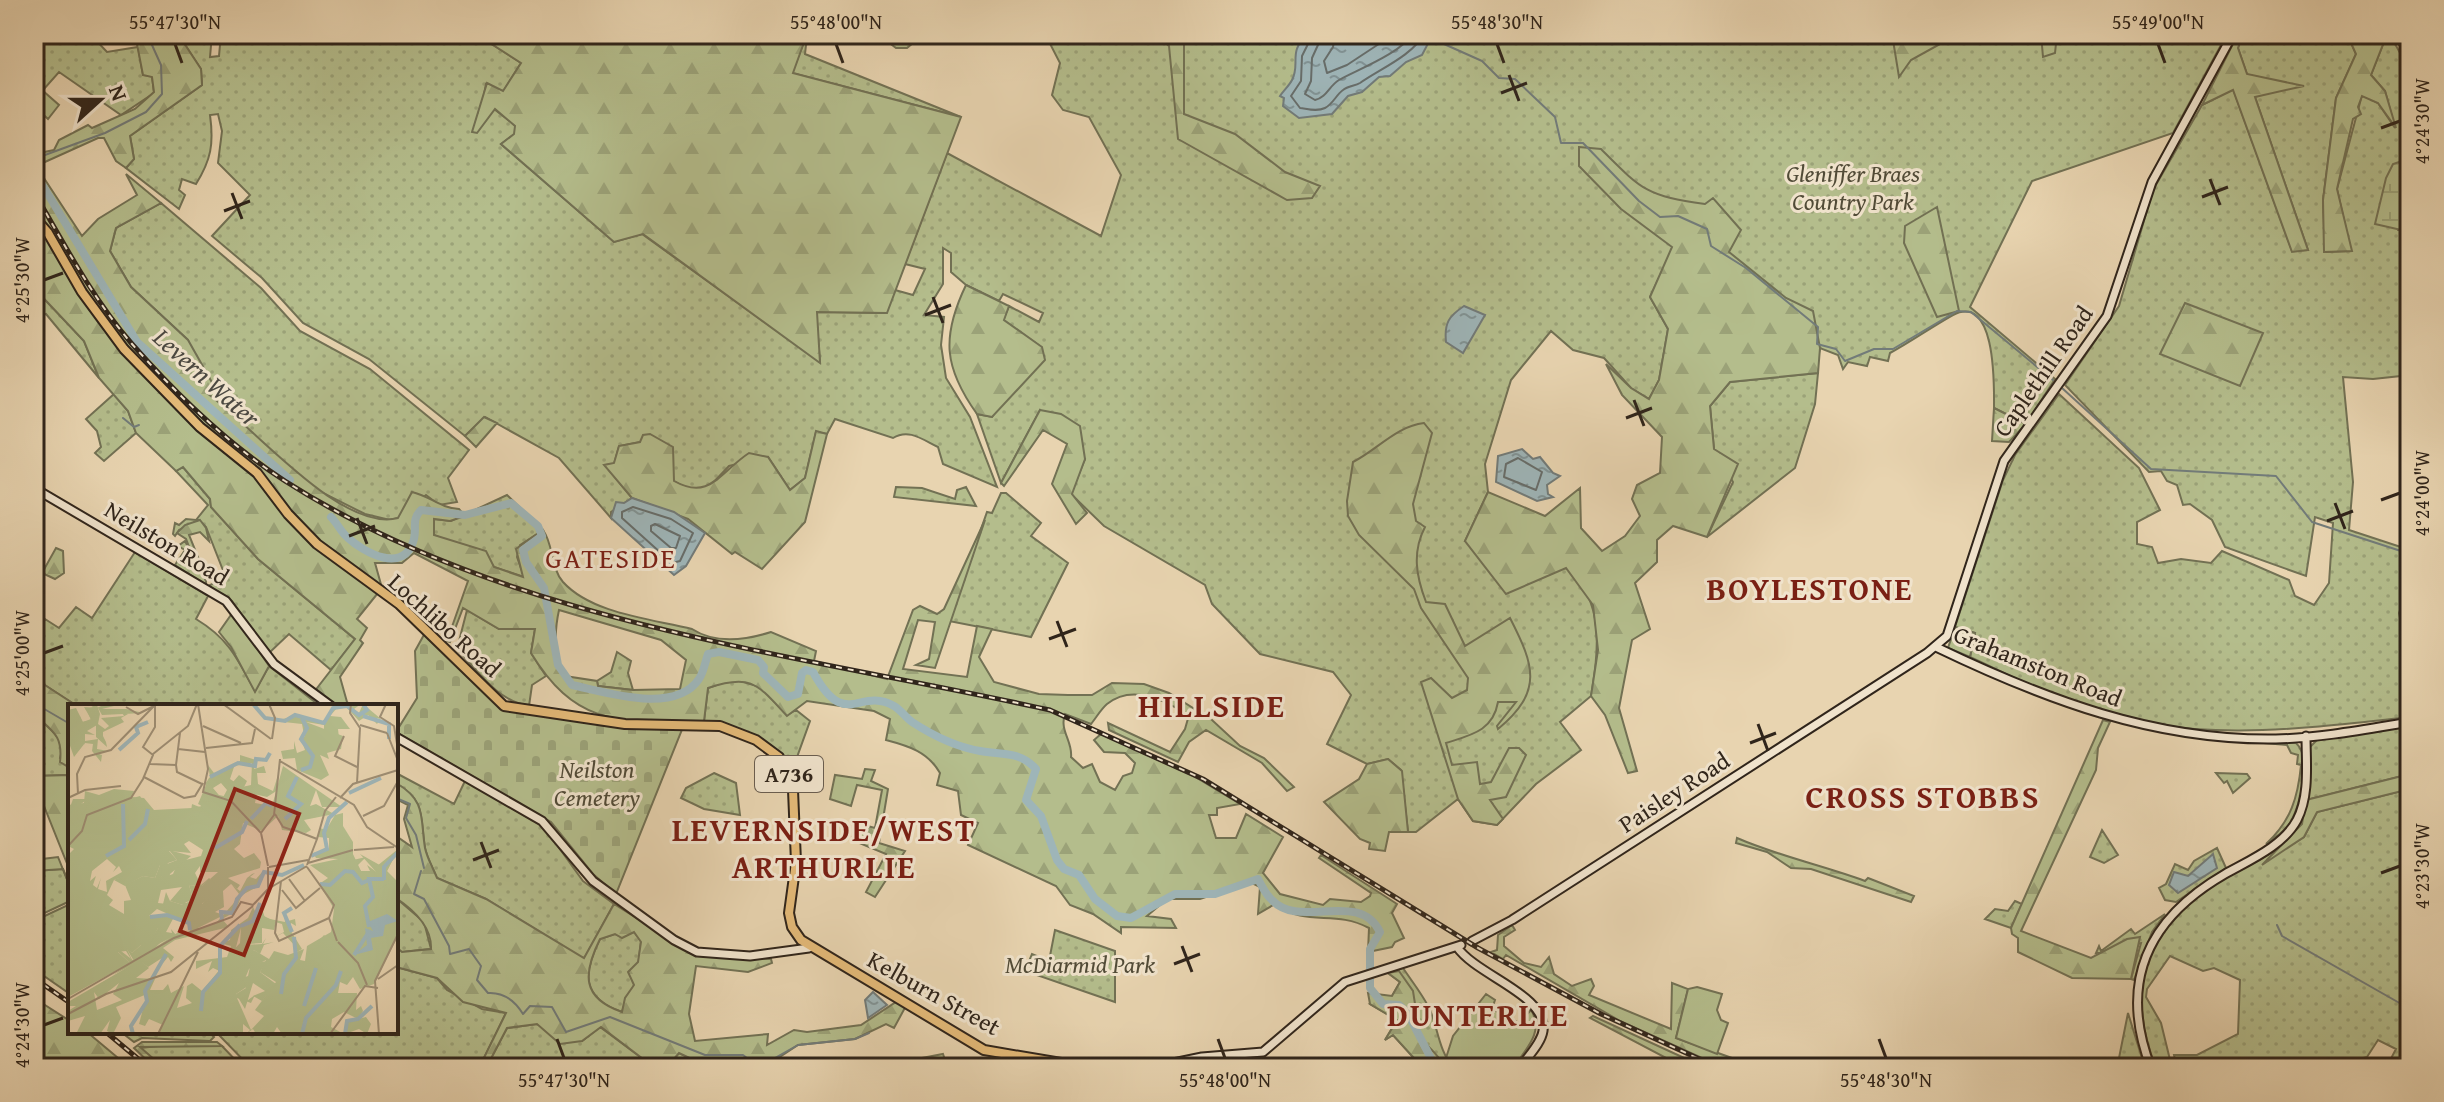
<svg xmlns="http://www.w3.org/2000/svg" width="2444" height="1102" font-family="'Gentium Book Plus',serif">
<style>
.green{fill:url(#green-dots);stroke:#727154;stroke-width:2}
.forest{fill:url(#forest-firs);stroke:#727154;stroke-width:2;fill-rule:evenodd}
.wetland{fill:url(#wetland-marsh);stroke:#727154;stroke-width:2}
.cemetery{fill:url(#cemetery-stones);stroke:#727154;stroke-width:2}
.pitch{fill:#b4bd8c;stroke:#727154;stroke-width:2}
.water{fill:url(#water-ripples);stroke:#727b79;stroke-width:2}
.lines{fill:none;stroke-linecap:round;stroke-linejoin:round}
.shore{stroke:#676d6a;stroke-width:2}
.stream{stroke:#727b79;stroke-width:2}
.river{stroke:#9eb5b8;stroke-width:8}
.secondary-casing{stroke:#30251b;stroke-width:11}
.primary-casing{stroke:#30251b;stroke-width:12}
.secondary{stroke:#f0e3cc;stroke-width:7}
.primary{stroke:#e4ba78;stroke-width:8}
.rail-casing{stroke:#30251b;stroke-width:5}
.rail{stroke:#f0e3cc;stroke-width:2;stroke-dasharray:6;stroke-linecap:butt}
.ticks{fill:none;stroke:#30251b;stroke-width:3}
.labels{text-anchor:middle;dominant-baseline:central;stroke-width:6;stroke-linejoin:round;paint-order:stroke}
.shield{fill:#f0e3cc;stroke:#6a5e50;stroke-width:2}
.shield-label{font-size:22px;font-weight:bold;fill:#30251b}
.park-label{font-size:24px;font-style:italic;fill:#514b37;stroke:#f0e3cc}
.street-label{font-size:24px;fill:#30251b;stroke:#f0e3cc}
.water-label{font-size:26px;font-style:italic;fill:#4c4942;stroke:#f0e3cc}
.quarter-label{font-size:28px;letter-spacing:2px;fill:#7a1f14;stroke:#f0e3cc}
.district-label{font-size:32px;font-weight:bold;letter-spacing:2px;fill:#7a1f14;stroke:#f0e3cc}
.inset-river{fill:none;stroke:#9eb5b8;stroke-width:4}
.inset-road{fill:none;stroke:#9e8e74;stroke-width:2}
.view{fill:#8f2418;fill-opacity:0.15;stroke:#8f2418;stroke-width:4}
.inset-edge{fill:none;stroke:#30251b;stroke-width:4}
.neatline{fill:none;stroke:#30251b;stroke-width:3}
.ticks-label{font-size:20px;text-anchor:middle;fill:#30251b}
</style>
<defs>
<pattern id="green-dots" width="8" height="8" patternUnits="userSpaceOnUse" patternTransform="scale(2)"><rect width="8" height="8" fill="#b4bd8c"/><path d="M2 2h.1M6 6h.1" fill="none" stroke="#9ba278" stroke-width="1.8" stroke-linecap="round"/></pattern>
<pattern id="forest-firs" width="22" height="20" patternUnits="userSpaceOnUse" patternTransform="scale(2)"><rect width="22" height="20" fill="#b4bd8c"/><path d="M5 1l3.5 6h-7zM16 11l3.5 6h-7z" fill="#9ba278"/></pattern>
<pattern id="wetland-marsh" width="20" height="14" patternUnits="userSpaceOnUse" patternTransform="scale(2)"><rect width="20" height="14" fill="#b4bd8c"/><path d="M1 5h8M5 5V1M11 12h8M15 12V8" fill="none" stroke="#9ba278"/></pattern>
<pattern id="cemetery-stones" width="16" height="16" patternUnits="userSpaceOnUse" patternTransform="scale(2)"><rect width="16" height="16" fill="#b4bd8c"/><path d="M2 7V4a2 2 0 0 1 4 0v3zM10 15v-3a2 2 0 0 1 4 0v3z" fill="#9ba278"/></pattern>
<pattern id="water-ripples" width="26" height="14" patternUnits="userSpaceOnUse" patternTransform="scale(2)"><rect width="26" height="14" fill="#9eb5b8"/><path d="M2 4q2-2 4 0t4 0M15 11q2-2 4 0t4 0" fill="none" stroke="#819395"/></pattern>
</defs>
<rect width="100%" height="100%" fill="#e8d4b0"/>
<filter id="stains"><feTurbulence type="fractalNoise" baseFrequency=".0025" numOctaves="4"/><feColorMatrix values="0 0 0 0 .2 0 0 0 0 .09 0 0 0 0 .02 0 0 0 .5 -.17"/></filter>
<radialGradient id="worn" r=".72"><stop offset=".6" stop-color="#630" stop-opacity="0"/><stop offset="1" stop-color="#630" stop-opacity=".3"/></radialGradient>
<!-- green -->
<path class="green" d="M34 34H51L65 42 72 34H90L107 52 138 47 143 75 152 76 154 93 121 115 59 72 44 89 34 78Z
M178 34H212L210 57 219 56 221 34H476L521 63 503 92 486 84 477 132 494 109 515 125V134L501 144 614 242 642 234 820 362 816 312 886 313 895 290 913 295 925 269 905 264 947 153 1101 236 1121 175 1089 117 1063 110 1052 95 1060 63 1045 34H2227L2173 133 2032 181 1970 307 2055 379 2026 424 1994 408C1994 389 1997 292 1953 315 1933 326 1912 341 1890 353L1888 361 1870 357 1867 366 1848 362 1843 369 1838 355 1820 348 1819 353 1673 248 1650 297 1668 329 1659 380 1649 399 1631 388 1604 358 1573 350 1551 331 1511 380 1485 464 1488 492 1465 541C1484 546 1555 560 1567 569 1606 601 1598 653 1591 696L1560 722 1581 750 1536 784 1497 825 1473 821 1458 799 1416 832H1408L1401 770 1388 759 1367 764 1327 744 1351 695 1333 672 1260 654 1212 604 1205 585 1104 526 1071 494 1085 459 1040 410 1001 483 977 414 992 417 1041 347 1003 320 1009 306 1039 322 1043 313 1003 294 999 301 966 285 951 272V253L943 248V284L924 315 944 317 941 345 946 378 970 417 997 487 943 464 938 447C923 440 909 428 893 438L835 419 827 434 816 432 805 478 790 490 768 457 729 466 709 487 690 490 674 481 640 442 619 446 614 464 605 465 632 498 611 512V518L559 458 485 417 465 436 369 359 303 323 262 278 212 236 250 195 218 163 222 131 218 114 210 115C214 144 211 160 196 184L182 179 179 190 185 195 179 209 126 168 134 159 130 136 202 85 201 69Z
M807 34H817L806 45 805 54 961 117 792 73Z
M913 34V43L907 48H896L879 35Z
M2243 34H2347L2356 54 2336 98 2323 200 2325 252 2351 251 2337 189 2362 95 2378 103 2395 128 2385 91 2371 75 2384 42 2390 38C2397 44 2413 77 2410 87 2409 91 2405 94 2402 98L2410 121 2401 146 2410 168V191L2399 163 2398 230 2410 232V375L2373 379 2343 377 2353 482 2349 530 2410 550V582L2399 613 2410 665V717C2303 729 2187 744 2083 707 2044 693 2007 674 1970 657L1975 633 1955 627 2003 480 2015 455 2059 394 2139 468 2160 510 2137 522V544L2152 547 2158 563 2181 559 2211 563 2222 551 2289 580 2295 596 2314 605 2329 583 2333 523 2315 517 2306 576 2225 547 2212 520 2190 504 2183 505 2177 485 2167 481 2161 471 2149 472 2065 385 2119 306 2153 190 2202 105 2233 89 2292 251 2308 250 2255 97 2267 92 2247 74 2238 48Z
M161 203 261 288 300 331 370 369 469 450 448 478 457 502 439 505 426 495 398 518 390 520 365 514 313 488 208 394 188 340 131 287 110 251 116 228Z
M34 288 84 341 99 378 46 314 34 318Z
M1818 373 1815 404 1795 468 1707 537 1733 482 1714 449 1710 406 1730 382Z
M114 394 128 411 136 433 104 461 95 453 101 447 97 431 86 419Z
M183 467 210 499 211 507 258 559 355 639 331 670 289 634 268 654 232 601 211 588 210 585 226 578 206 527 199 520 179 530 175 536 173 534 175 523 179 525 186 519 196 520 208 505 176 471Z
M896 487 922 488 955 499 957 490 966 487 976 506 894 497Z
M1001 493H1006L1041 523 1031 536 1068 563 1031 637 949 621 987 512 992 513Z
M507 495 543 530 520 545 517 557 524 577 494 567 489 562 434 535V519L451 521Z
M185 541 206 581V585L175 565 185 550 178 546Z
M135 552 208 596 196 619C229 639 237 658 255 691L269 666 320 706H77L34 678V635L45 619 59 628 76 607 92 618Z
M467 610 499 629H535L531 653 546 676 532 685 529 706C497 701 478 671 457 649Z
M617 652 631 661 628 673 633 690 598 686 597 681 611 672Z
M734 679 760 687 787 715 796 710 810 721 792 771C778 738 736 727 704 721L708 688Z
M34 714C47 727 67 738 60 758L70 768V775L34 776Z
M2410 726V774L2306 800 2310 747 2318 739Z
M2252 742 2296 743C2312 757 2300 806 2290 823 2284 832 2275 838 2266 844 2291 821 2298 797 2301 765L2297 764 2298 755 2291 753 2287 745Z
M396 773 454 804 465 781 544 827 583 881 614 904 584 959 486 899 437 878C433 868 427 858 425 848 420 818 427 801 396 783Z
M714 773 736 783 740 815 704 809 681 798 686 788Z
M2216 773 2247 774 2250 778 2233 793 2227 781 2224 783Z
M2410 789V1068H2386L2396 1049 2378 1040 2367 1057 2325 1068H2177L2174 1055H2197L2238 1034 2240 980 2214 968 2203 971 2170 956 2147 989 2146 997 2161 1023 2172 1068H2156C2127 994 2141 931 2210 886 2232 872 2266 861 2283 841 2291 832 2297 821 2304 811L2302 824 2267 860 2304 837 2317 812Z
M2102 830 2118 855 2104 863 2090 857Z
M2217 848 2226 868 2176 902 2165 900 2159 888 2166 884 2175 864 2188 870 2194 861Z
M63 869 70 887V901L34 918V871Z
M396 898 424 922 431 949 401 952 396 947Z
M2015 901 2022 904 2011 928 1985 919 1995 909 2008 911Z
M70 904V994L34 969V921Z
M2165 914 2152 932 2134 980 2131 979 2141 943 2096 953 2099 946 2101 951 2131 929 2135 934Z
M1055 930 1115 951V1002L1025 971 1032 954 1049 961Z
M634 932 641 941C639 955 639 969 635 982 632 993 625 1000 622 1012 581 998 583 973 600 939L615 934 622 937Z
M396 967 437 978 447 990 482 1009 506 1013 479 1068H251L216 1032H396Z
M1403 968C1411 980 1422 994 1428 1006 1437 1021 1438 1052 1454 1068H1423L1393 1035 1385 1040 1397 1020 1370 1004 1392 996 1400 982 1388 973Z
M2128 1013 2145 1068H2117Z
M537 1024 582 1041 600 1027 655 1068H486L507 1028Z
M121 1032H209L214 1037 210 1041 142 1038 134 1042Z
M167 1045 222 1046 243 1068H164L140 1048Z
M679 1053 711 1068H666Z"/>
<!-- forest -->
<path class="forest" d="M135 34H178L201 69 202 85 130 136 134 159 126 168 116 161 104 138H98L36 166 82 236 98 219 137 195 126 174 161 203 116 228 110 251 131 287 188 340 214 386 208 394C252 425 341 533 398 518L412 492C430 496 440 508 459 509L465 516 450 521 434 519V535L486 551 494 567 523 577 516 549 543 530C554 545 550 567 563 582 592 614 652 619 692 629 715 644 746 640 771 632L816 651 814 661 887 679 913 610 920 606 937 614 944 609 985 520 935 668 916 665 929 659 935 622 918 620 903 669 967 677 977 626 992 629 979 657 994 682 1039 694 1068 695H1092L1112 683 1144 684 1169 693 1212 720 1240 746 1264 758 1294 787 1287 791 1262 763 1206 730 1189 742 1178 762 1109 730 1108 723 1170 752 1185 729 1189 715C1165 701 1133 683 1107 704 1101 709 1096 718 1091 724L1065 714C1059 730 1073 742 1071 757L1083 768 1092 764 1100 782 1115 790 1123 776 1132 773 1135 763 1125 753 1104 752 1094 740 1101 734 1192 775 1240 804 1217 808V815H1209L1216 838H1236L1246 814 1283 837 1263 873 1280 894 1323 905 1330 899 1361 902 1370 896 1371 893 1319 858 1321 855 1397 904 1392 913 1404 938 1395 942 1392 947 1368 952 1369 928C1333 909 1308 928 1275 904L1258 914 1260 887 1250 882 1200 899H1167L1147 916 1171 919 1176 928 1121 927V933L1093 914 1070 905 1056 886 968 845 978 823 961 815 958 791 937 785 940 773C928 752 909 746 886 740L890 719 874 711 807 701 787 716C758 685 752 673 708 688L704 721C623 721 578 730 531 653L535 629H499L463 608 450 642 447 641 468 581 414 553 402 563H375L382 588 357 619 367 628 360 640 363 643 340 677 347 702 352 706H334L314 692 355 639 258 559 211 507 210 499 183 467 176 471 136 433 128 411 99 378 84 341 34 288V217L51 231 34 210V154L54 150 59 140 88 125 92 128 135 109 154 92 152 77 143 75ZM559 610 661 640 686 660 680 689 633 690 598 686 597 681 565 676C554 654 554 633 559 610Z
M476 34H807L793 73 961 117 887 313 817 312 820 363 643 234 614 242 501 144 514 134 515 126 495 109 477 133 472 132 487 83 503 91 521 63Z
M1155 34H1180L1184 44V114L1235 134 1285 172 1320 186 1312 198 1287 200 1178 139 1169 46Z
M1892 34H1958L1911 60 1899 77Z
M2041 34H2057L2055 53 2043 57Z
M2238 34H2243L2238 48 2247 74 2304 86 2255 97 2308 250 2292 252 2233 90 2202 105Z
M2347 34H2410V79L2400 46 2390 38 2384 42 2371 75 2385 91 2396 128 2378 103 2362 96 2358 107 2361 114 2353 119 2337 189 2352 251 2324 252 2323 200 2336 98 2356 54Z
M34 83 59 105 48 119 34 106Z
M1579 147 1601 149C1642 190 1646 196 1705 204L1713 198 1741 230 1729 252 1786 298 1813 311 1820 348 1818 373 1730 382 1710 406 1714 449 1738 464 1707 537 1673 526 1657 540V562L1635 583 1650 629 1632 640 1619 708 1637 771 1628 773 1605 715 1591 696 1598 650 1593 605 1566 568 1506 594 1465 541 1488 492 1545 516 1580 488 1581 528 1602 551 1625 536 1640 516 1632 499 1637 485 1660 473 1662 437 1622 395 1606 364 1631 388 1649 399 1659 380 1668 329 1650 297 1672 247 1621 209 1579 166Z
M1937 207 1959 311 1937 317 1904 243 1905 226Z
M966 285 1009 306 1004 320 1042 347 1045 360 992 417 977 414C944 368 941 337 966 285Z
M2185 303 2263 333 2240 386 2160 354Z
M1994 408 2026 424 2009 442 1992 441Z
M1040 410 1061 414 1080 426 1085 459 1072 494 1087 513 1076 524 1052 484 1067 444 1043 430 1004 486 1001 483Z
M484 417 497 423 476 447 465 436Z
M1424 423 1432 433 1413 504 1416 521 1425 527C1412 552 1416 576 1426 602L1445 604 1465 646 1510 618C1534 665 1544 691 1498 729L1497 726 1516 702H1498C1493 731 1471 735 1446 743L1452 765 1477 762 1480 784 1491 782 1509 748H1519L1526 755 1506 797 1490 800 1503 819 1497 825 1473 821 1458 799 1421 682 1431 678 1452 698 1467 690 1468 678 1421 608 1414 589 1359 535 1348 516 1347 501 1353 462C1378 449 1397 426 1424 423Z
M816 431 827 434 805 522 762 569 735 552 732 554 688 519 632 498 604 465 614 463 619 446 640 442 643 435 650 434 673 447 674 481C710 501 720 472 749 453L768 457 790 490 805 478Z
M200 520 206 528 209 541 200 532 189 535 202 567 198 570 186 539 177 533 185 525Z
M56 548 63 551 64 573 55 579 42 573Z
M233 612 269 666 255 692 231 647 219 632Z
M1955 627 1975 633 1970 657 1948 648Z
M34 678 77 706H70V768L60 762C63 735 53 732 34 714Z
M2103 720 2110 722 2098 748 2096 770 2021 931 2091 958 2127 939 2140 937 2131 979 2072 978 2018 952V938L2012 934 2011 928Z
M1388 759 1402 771 1408 832H1389L1385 851 1369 849 1370 843 1360 839 1324 802 1359 779 1367 764Z
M865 769 875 770 871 781 888 789 879 843 905 851 875 897 866 892 886 854 852 840 856 823 875 828 882 790 857 785 851 806 830 799 835 775 862 779Z
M2410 774V789L2317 812 2304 837 2262 865 2302 824 2306 800Z
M70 775V871L34 781V776Z
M396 783C427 801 420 818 425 848 427 858 433 868 437 878L486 899 584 958 614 904 694 954 771 959 772 963 748 972 696 966 689 1014 695 1041 768 1034 767 1045 794 1030 807 1032 861 1025 899 1000 907 1004 894 1028 886 1024 855 1039 798 1045 763 1068H711L679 1053 666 1068H655L601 1027 582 1041 560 1044 537 1024 507 1028 486 1068H479L506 1013 463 1002 437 978 396 967V947L402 952 431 949C432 926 411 908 396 898V836L412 847 404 819 408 805 396 799ZM634 932 641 942 638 962 628 972 634 985 625 998 622 1012C581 998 583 973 600 939L615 934 622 938Z
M1737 838C1778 856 1825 866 1865 881L1868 878 1914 896 1911 902 1811 869 1791 868 1767 852 1736 843Z
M58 857 70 887 63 869 34 871V860Z
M1512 925 1515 930 1504 937V946L1524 963 1541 967 1549 957 1554 974 1572 986 1591 979 1594 986 1589 995 1671 1029 1672 983 1688 989 1676 1038 1760 1068H1725L1713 1063 1620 1021 1506 955 1503 959 1491 952 1497 950 1498 935Z
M1399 971 1413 991 1418 1023 1413 1027C1421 1044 1438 1051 1445 1068H1423L1393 1035 1385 1040 1397 1020 1370 1004 1368 993 1392 996 1400 982 1388 973Z
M34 998 70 1021V1032H87L130 1068H34Z
M1593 1016 1706 1068H1685L1590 1018Z
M142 1042H217L222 1046 140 1047 164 1068H155L134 1048Z
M943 1054 945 1060 923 1068H870Z"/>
<!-- wetland -->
<path class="wetland" d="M2399 162 2410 191V232L2375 224 2386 178 2393 164Z"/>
<!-- cemetery -->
<path class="cemetery" d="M425 633 501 707 683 727 616 894 593 874 551 822 396 732 417 698 415 651Z"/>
<!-- pitch -->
<path class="pitch" d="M1697 987 1722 994 1717 1010 1721 1020 1728 1023 1717 1054 1676 1038 1688 989Z
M1486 994 1495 1000 1492 1009 1519 1023 1531 1010C1545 1032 1525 1050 1513 1068H1454L1446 1058 1453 1036Z"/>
<!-- water -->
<path class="water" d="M1308 34H1433L1422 55 1406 62 1390 76 1379 77 1362 92 1348 96 1332 114 1299 118 1283 106 1284 98 1280 96C1283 91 1289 86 1292 80 1301 63 1287 52 1308 34Z
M1464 306 1485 315 1463 353 1446 342C1444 323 1449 316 1464 306Z
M1522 449 1533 459 1540 457 1553 473 1560 476 1547 485 1548 494 1553 497 1537 501 1496 482 1498 456Z
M632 498 674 512 705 533 686 566 674 575 611 518 616 502 624 503Z
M2213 854 2217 868 2178 893 2169 885 2174 872 2188 876Z
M873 992 887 1005 868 1018 865 1000Z"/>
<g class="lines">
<!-- shore -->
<path class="shore" d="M1313 34 1302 56 1301 81 1291 96 1300 108C1308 109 1317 112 1325 108 1333 104 1336 95 1343 90 1348 86 1355 86 1360 83 1380 69 1413 55 1424 34
M1323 34 1312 58 1311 81 1305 94 1315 100C1327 97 1329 86 1339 80 1357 70 1403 52 1412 34
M1335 34 1333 47 1324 61 1327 73 1347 65 1394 34
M1518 458 1542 472 1536 490 1504 477 1506 464Z
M633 507 671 519 693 533 680 561 672 563 622 518V512Z
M655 524 680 536 676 548H671L651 531V526Z"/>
<!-- stream -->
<path class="stream" d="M1444 44 1482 61 1499 78 1515 79 1555 117 1561 143H1583L1639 201 1660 217 1678 216 1707 229 1711 246 1746 268 1818 327 1817 344 1836 349 1845 361 1874 349H1893L1957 311 1971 312 2053 380
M34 159 105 133 146 112 162 94 161 65 147 34
M2062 388 2151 469 2276 476 2312 522 2410 554
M123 418 134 427 139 425
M2410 565 2402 611 2410 657
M34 703 70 724
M396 798 410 804 406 818 416 835 424 868
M421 871 414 894 424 899 449 946 450 954 469 949 481 966 477 980 488 993C504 992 515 1001 523 1014L530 1006 552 1007 566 1032 610 1017 705 1055H743L759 1067 798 1045 855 1039 869 1033
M2277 925 2282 936 2410 1009"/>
<!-- river -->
<path class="river" d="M34 171 137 342 290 480
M331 517C337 523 341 532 347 537 364 553 405 575 414 539 417 527 411 520 421 510L465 515 511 503 538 526 542 536 523 550 526 562 544 588 558 665 572 685C605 692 675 715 699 679 704 672 705 662 708 654L719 652 758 660 764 667 763 673 788 697 798 694 802 673 806 670 813 672C846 732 858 686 894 706 901 710 906 718 912 722 932 735 957 747 980 751 1002 755 1020 751 1036 769L1026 800 1041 816 1057 860 1064 869 1079 875 1095 899 1117 916 1131 918 1175 894H1215L1258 879C1262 886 1266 895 1272 900 1299 930 1359 889 1380 932L1370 949V988L1383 1004 1399 1005 1407 1012 1436 1068"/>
<defs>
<path id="secondary" d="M34 488 226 601 274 664 331 706
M1936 647C2044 699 2154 741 2276 739 2320 738 2367 729 2410 722
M396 737 542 821 593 881 674 940 697 952 750 956 809 948
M1472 941 1512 920 1927 653 1947 636 2004 461 2107 316 2152 182 2233 34
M1457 947C1477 976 1548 995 1543 1031 1541 1044 1527 1057 1520 1068
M1149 1068 1202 1057 1263 1052 1345 982 1461 945
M2151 1068C2118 983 2147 919 2225 874 2250 860 2283 846 2297 820 2310 795 2306 763 2306 736"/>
<path id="primary" d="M34 217 48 233 82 292 124 349 200 427 257 473 288 514 317 544 399 604 504 706 625 724 720 726 756 740 779 757 793 790 796 862 789 913 792 927 801 940 984 1050 1091 1068"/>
</defs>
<!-- secondary casing -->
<use href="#secondary" class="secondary-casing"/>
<!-- primary casing -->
<use href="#primary" class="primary-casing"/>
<!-- secondary -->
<use href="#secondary" class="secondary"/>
<!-- primary -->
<use href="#primary" class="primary"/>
<defs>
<path id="rail" d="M34 192C64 244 93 299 132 344 176 394 229 445 285 481 507 623 797 654 1050 710L1203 779 1478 948 1601 1014 1719 1068
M34 978 70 1003
M106 1032 149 1068"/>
</defs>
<!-- rail casing -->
<use href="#rail" class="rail-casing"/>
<!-- rail -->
<use href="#rail" class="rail"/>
</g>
<!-- ticks -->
<path class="ticks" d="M175 44 182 63M836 44 843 63M1497 44 1504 63M2158 44 2165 63M1509 75 1519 101M1501 93 1527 83M2381 128 2400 121M2210 179 2220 205M232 193 242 219M2202 197 2228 187M224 211 250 201M44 280 63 273M933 297 943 323M925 315 951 305M1634 400 1644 426M1626 418 1652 408M2381 500 2400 493M2335 503 2345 529M357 518 367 544M2327 521 2353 511M349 536 375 526M1057 621 1067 647M1049 639 1076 629M44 653 63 646M1758 724 1768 751M1750 743 1776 733M481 842 491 868M473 860 499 850M2381 873 2400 866M1182 946 1192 972M1174 964 1200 954M44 1025 63 1018M557 1039 564 1058M1218 1039 1225 1058M1879 1039 1886 1058"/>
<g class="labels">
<!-- shield labels -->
<rect class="shield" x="755" y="756" width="68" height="36" rx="6"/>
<g class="shield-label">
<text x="789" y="774">A736</text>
</g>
<!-- park labels -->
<g class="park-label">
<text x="1853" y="173">Gleniffer Braes<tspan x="1853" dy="28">Country Park</tspan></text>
<text x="597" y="769">Neilston<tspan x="597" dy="28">Cemetery</tspan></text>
<text x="1080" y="964">McDiarmid Park</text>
</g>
<!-- street labels -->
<g class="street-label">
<text transform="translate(2043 371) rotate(-55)">Caplethill Road</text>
<text transform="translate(167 543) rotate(31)">Neilston Road</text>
<text transform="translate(445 625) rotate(42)">Lochlibo Road</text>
<text transform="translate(2038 666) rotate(22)">Grahamston Road</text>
<text transform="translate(1674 792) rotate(-33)">Paisley Road</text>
<text transform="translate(934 993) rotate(29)">Kelburn Street</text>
</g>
<!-- water labels -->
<g class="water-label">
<text transform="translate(207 377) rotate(42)">Levern Water</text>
</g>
<!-- quarter labels -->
<g class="quarter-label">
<text x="611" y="557">GATESIDE</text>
</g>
<!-- district labels -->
<g class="district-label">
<text x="1810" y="588">BOYLESTONE</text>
<text x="1212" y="705">HILLSIDE</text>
<text x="1923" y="796">CROSS STOBBS</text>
<text x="824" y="829">LEVERNSIDE/WEST<tspan x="824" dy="37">ARTHURLIE</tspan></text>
<text x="1478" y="1014">DUNTERLIE</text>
</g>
</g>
<!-- overview -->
<g transform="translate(68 704)">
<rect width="330" height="330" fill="#e8d4b0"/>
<path d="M25 0 29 1 32 10 30 20 37 25 41 22 33 14 56 12 53 7 60 10 53 14 56 18 35 28V32L38 38 39 43 28 33V21L17 25V37L30 35 29 45 40 47 31 50 34 51 33 58 24 47 25 40 17 39 6 53 0 36V6L8 4 15 18 23 15 16 3 28 4ZM238 18 275 32 273 45 259 49 261 55 252 51 261 71 253 76 229 66 227 54 215 55 213 47 226 45V37L229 49 237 46 233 35 239 31ZM215 62 274 103H254L248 86 242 102 248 100 266 110 236 116 243 126 238 129 214 126 210 112 194 127 175 119 172 140 166 145 176 154 186 149 193 158 192 164 160 174 172 181 169 185 163 180 155 187 156 203 147 208 156 211 128 225 116 217 115 201 102 197 114 183 93 186 90 199 100 200V210L89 205 81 212 106 213 98 228 104 229 103 225 108 231 75 248 90 224 73 230V241L64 249 59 245 65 258 58 247 50 248 62 259 0 293V151L6 145 0 142V101L16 99 17 87 31 91 46 85 66 87 64 93 76 94 86 106 124 104 134 102 130 100 141 74 153 78 144 84 151 91 160 93 159 84 166 91 177 90 156 77 165 78 171 71 179 77 174 87 189 89 187 99 204 102ZM121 137 135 146 133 152 110 158 105 170 93 174 100 159 109 156 101 147 123 149 116 140ZM39 155 48 163 45 168 51 162 54 168 38 177 39 188 30 185 33 174 29 184 25 181 28 172 22 177 24 167ZM92 161 87 174 75 172 57 181 63 196 56 197V210L41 201 45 196 39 191 46 176ZM132 162V168H150L142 175 149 186 134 200 117 199 125 195 121 181 134 182 141 174 133 181 127 169ZM275 109V122L285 138V156L298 153 289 162 293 167H302L299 161 310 169 309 162 330 145 319 167 330 178V232L306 280 292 285 285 273 279 281 272 278 270 289H289L288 306 293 302 295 307 290 315 298 313 303 320 299 330 291 325 277 330 279 316 290 315 276 308 264 315 263 323 276 330H214L209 323 205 330H188L185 325 178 330 182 326 175 320V330H90L95 321 81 315 77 322 71 320 79 290 48 303 53 314 45 330 39 327 42 316 32 330H8L17 312 0 317V307L8 302H0V298L72 256 81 264 68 274 87 275 82 286H95L100 280 103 289 116 282 109 304 124 299 118 294 119 282 124 279 134 287 153 264 170 262 186 246 201 255 206 247 220 251 236 245 232 256 237 257 239 242 263 228 266 205 251 180 260 174 242 161 270 155 248 154 245 149 261 145V134L250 133 252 124 258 126 267 111ZM198 256 192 268 208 278 187 306 196 312 183 326 169 294 183 299 187 291 180 296 168 290 186 278 176 277 181 265ZM51 279 45 290 54 296 29 306 26 288 31 295ZM190 209 208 218 206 226 194 224V239L180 240 160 252 172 239 173 223Z" fill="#b4bd8c" fill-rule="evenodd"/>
<path d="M20 0H25L29 4 35 1 54 0 34 5H58L76 9 34 11 30 4 29 21 19 27 27 31 17 30V41L15 34 9 45 0 25 15 32 7 21 12 12 14 18 23 16 20 9 25 17 9 21H28L27 9 17 5 25 3ZM269 0H293L286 5 291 9 295 0 313 15 308 14 311 17 309 20 300 11 291 17 279 4H269L262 12 273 13 282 25H270L271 34 256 28V21L238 18 241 28 237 36 234 20 207 17 227 12 257 19ZM172 51 188 56 186 65 196 62 198 69H189L190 80 205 87 210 71V86L199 93 174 87 179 91 171 92 178 100 146 98V115L135 104 130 112 121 113 122 119H103L105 123 102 128 101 119H83L81 137 80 117 72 112 78 104 69 112 54 101 57 114 43 115 47 106 35 104 29 107 34 111H18L22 119 8 133 0 127V115L9 123 17 118 9 115 10 106 0 109 5 95H20L10 102 14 111 21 98 26 105 36 95 44 100 72 92 80 105 91 107H123L124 100 134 104 131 98 153 97 159 86 153 79 145 84 150 90 137 80 142 73 149 74 142 73 140 61 146 69 152 67 172 57ZM184 59 183 81 174 83 162 75 166 63H159ZM101 146 123 152 102 170 100 184 93 174 94 162 109 156ZM330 146 319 167 321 179 309 187H314L305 215 299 219 301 192 294 185 273 203 292 182 298 184 300 180 294 182 290 175 284 162V148L293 167 309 169 292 150 317 164 313 161ZM86 159 92 161 87 174 75 172 57 182 46 176ZM196 166 191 182 174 191 167 208 154 215 161 223 107 236 95 244 106 253 103 258 100 253 95 259 97 252 80 263 72 257 68 261H65L41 276 26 283 68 259 45 271 62 259 46 244 54 242 53 247 66 257 57 242 64 249 73 241 67 229 79 220 86 218 90 224 81 242 91 226 96 235 88 243 109 229H122L121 220 105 213 81 212 100 210V200H95L98 188 102 197 115 201 125 195 121 181 134 182 141 174 150 182 152 187 131 202 116 201V217L132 225 148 219 165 200 171 190 164 181 172 187 179 174 184 170 187 169 182 173 188 175ZM192 198 197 214 217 218 216 209 220 217 227 215 228 222 223 219 221 224 234 245 227 249 229 244 215 229 205 234 216 228 214 220 194 214 191 221 189 212 183 220 188 225 185 230 183 220 177 228 173 224 167 247 178 237 177 241 194 240 198 234 195 240 206 238 196 241 192 250 186 246 182 253 188 259 199 257 192 268 208 280 194 297 185 292 197 287 185 279 177 305 168 290 178 284 174 274 180 272 183 258 158 270 145 264 140 268 144 257 128 265V257L159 253 163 242 155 240 152 249 151 240 162 236 163 226 180 214 185 203 188 209ZM141 299H153L141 330 143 319 137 318 130 330H118L129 308H141Z" fill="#b4bd8c" fill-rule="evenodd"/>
<path d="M256 231 269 242 287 232 279 246 290 260 280 269 270 267 263 255 246 263 244 245Z" fill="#b4bd8c"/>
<path d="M319 210 330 217 317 221 315 232 303 234 305 246 286 251 299 241 297 224 305 227 300 218Z" fill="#9eb5b8"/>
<path class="inset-river" d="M185 0 197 14 217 17 227 11 256 19 265 4 279 2 291 11 299 6 295 0M295 12 321 20V35M51 46 70 29 68 23 80 18M233 66 242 63 245 52 233 35 239 24 234 14M142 73 170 59 187 62 188 55 198 56 202 49M281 89 313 74M183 115 198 99 204 102M217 115 233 100 220 92 229 73M61 136 77 120 80 105M147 144 174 128 179 117M38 152 56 142 55 100M243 152 259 145 256 129 261 114 279 98M316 176V163L330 148M252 180 262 181 277 167 285 168 294 179 301 176M82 213 99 211 121 219 122 226M154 216 153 208 165 209 169 195 179 184 190 182 196 168 214 171 236 161M173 222 185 217 192 199M301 223 297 202 305 193 301 175H316M224 228 216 209 224 204M286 251 300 229M213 290 216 270 228 254 226 233M236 302 248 264M133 307 135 288 152 269V242L172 221M65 330 63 322 79 297 77 287 98 250M234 330 238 314 268 281 273 267M277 330 279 317 290 315 304 302"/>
<path class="inset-road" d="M130 0 140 65 135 88 163 97 193 129M155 0 203 35M201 0 207 14 204 35M283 0 282 9 292 24 289 79M318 0 312 13 326 22 330 46M292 21 319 29M135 22 173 39M319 29 330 57M276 32 267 52 289 63M138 44 184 39 187 25M110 45 137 48M85 50 120 22 129 0M212 57 286 101 299 123 330 144M82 60 108 61M108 61 112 29M108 61 109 68 134 80M76 73 116 94 127 92 135 79M10 90 9 70 17 53 43 46 86 2 70 10 58 3M0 94 17 86 53 82M272 94 285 80 330 66M207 110 215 123 224 126M295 112 316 102 330 77M226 126 249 135M193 129 206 111 212 55M193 129 200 162M249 135 257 107 268 93M0 142 14 127 19 111 63 94 75 75 85 51 75 43 87 23V1M286 146 326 143M240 159 285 146M239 161 249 135M201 163 240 156M239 163 266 201 261 214 269 237M221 175 237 197M213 177 207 229 211 237 261 214M200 185 239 162M214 186 228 204 252 184M270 238 290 259 299 281M310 275 330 261M0 295 106 234 164 213 173 198 185 201 200 185V163M0 310 38 290 103 268 185 202M90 330 130 248M262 330 297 282 310 284M311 330 307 277 330 230"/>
<path class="view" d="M167 85 231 110 176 251 112 227Z"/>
<rect width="330" height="330" class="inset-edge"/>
</g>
<!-- margin -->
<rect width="2444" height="1102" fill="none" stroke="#e8d4b0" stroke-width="88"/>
<!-- north arrow -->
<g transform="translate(100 100) rotate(69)" stroke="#f0e3cc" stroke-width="6" paint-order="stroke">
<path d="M0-6L14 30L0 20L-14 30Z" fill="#30251b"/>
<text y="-12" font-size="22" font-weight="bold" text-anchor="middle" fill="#30251b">N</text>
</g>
<rect x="44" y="44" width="2356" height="1014" class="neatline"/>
<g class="ticks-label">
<text x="175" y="29">55°47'30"N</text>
<text x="836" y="29">55°48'00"N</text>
<text x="1497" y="29">55°48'30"N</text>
<text x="2158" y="29">55°49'00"N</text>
<text transform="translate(2422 121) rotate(-90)" y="7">4°24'30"W</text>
<text transform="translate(22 280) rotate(-90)" y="7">4°25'30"W</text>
<text transform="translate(2422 493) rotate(-90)" y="7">4°24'00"W</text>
<text transform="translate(22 653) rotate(-90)" y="7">4°25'00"W</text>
<text transform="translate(2422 866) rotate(-90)" y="7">4°23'30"W</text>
<text transform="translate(22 1025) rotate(-90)" y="7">4°24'30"W</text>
<text x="564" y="1087">55°47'30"N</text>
<text x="1225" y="1087">55°48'00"N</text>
<text x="1886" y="1087">55°48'30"N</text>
</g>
<rect width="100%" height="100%" filter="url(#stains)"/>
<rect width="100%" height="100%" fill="url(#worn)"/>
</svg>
